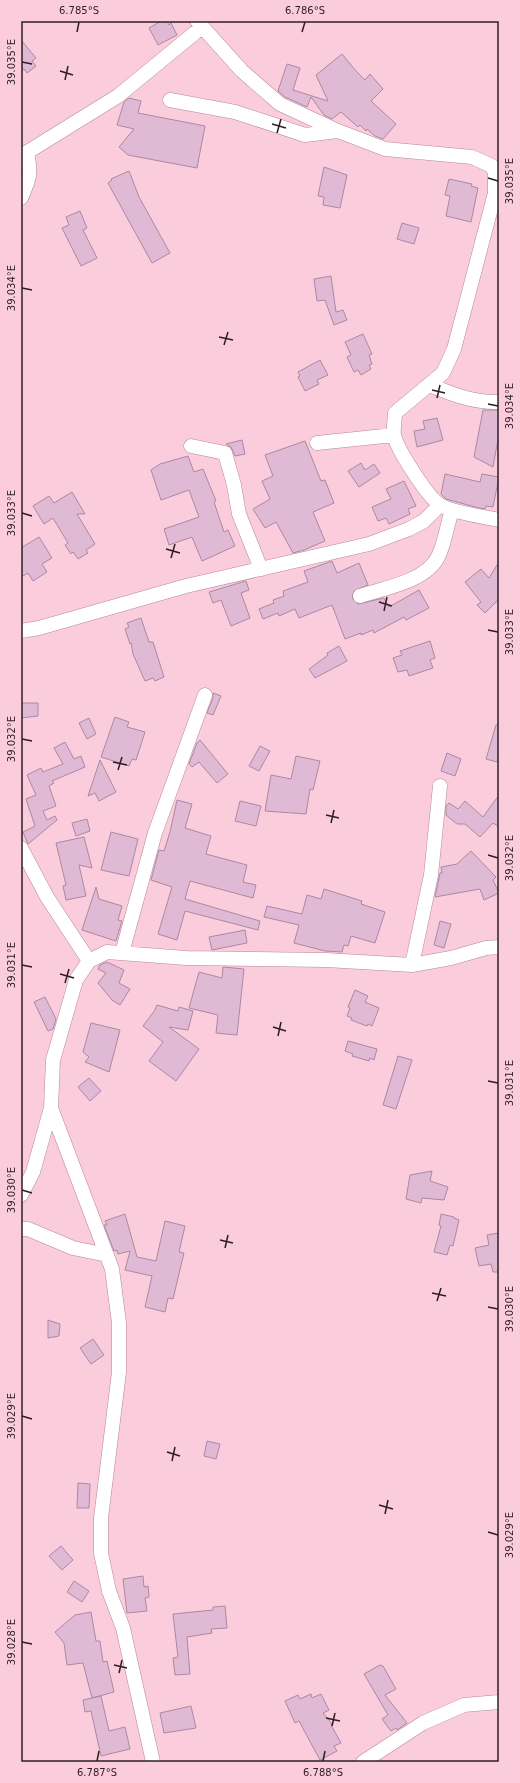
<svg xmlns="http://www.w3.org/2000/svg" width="520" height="1783" font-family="'DejaVu Sans',sans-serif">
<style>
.building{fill:#e0bad5;stroke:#ab88a2}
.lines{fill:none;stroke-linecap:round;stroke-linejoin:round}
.street-casing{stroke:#b48998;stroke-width:15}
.street{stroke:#fff;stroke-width:14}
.ticks{fill:none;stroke:#2e1e24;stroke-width:1.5}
.neatline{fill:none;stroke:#2e1e24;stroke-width:1.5}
.ticks-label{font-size:10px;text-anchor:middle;fill:#2e1e24}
</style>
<rect width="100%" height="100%" fill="#fbccdc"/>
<!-- building -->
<path class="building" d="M161 21H167L169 25 171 23 177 35 158 45 149 28Z
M21 40 36 58 32 61 36 66 27 73 24 69 21 71Z
M342 54 356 71 365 80 370 74 383 89 371 101 396 124 383 139 375 136 367 129 366 131 360 125 358 127 341 112 332 119 324 115 311 97 307 107 285 97 278 91 287 64 300 68 293 90 328 101 316 75Z
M129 98 141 101 138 113 205 126 197 168 128 155 119 147 134 129 117 125 124 102Z
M324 167 347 175 340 208 323 205 324 197 318 196Z
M129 171 139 197 170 253 152 263 108 183 112 180 111 179Z
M449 179 472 184 471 186 478 188 471 222 446 216 450 196 445 195Z
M80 211 87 228 83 230 97 258 81 266 62 228 69 225 66 217Z
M402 223 419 228 414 244 397 239Z
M331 276 336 312 343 310 347 320 334 325 325 300 317 301 314 279Z
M363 334 372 354 369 355 372 364 369 365 371 369 361 375 358 370 354 372 347 357 351 355 345 342Z
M320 360 328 375 317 380 319 384 305 391 298 377 300 376 298 372Z
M483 410H499V434L493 467 474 457Z
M437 418 443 440 417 447 414 431 425 429 423 421Z
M242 440 245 454 235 456 231 447 226 444Z
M305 441 321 481 325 480 334 503 313 512 325 541 304 550 293 553 276 522 265 528 253 509 270 499 262 481 273 476 265 455Z
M188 456 194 472 203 469 216 501 214 502 224 532 228 530 235 546 202 561 192 537 169 545 164 529 199 517 189 490 161 500 151 470 160 464Z
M361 463 365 470 374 464 380 473 359 487 348 471Z
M445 474 480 482 482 474 499 477 493 507 486 506 485 509 479 508 446 499 441 494Z
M404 481 416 506 408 509 410 514 389 524 386 518 378 521 372 507 391 499 386 489Z
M72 492 85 514H77L95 544 86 550 88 553 78 559 73 552 71 554 65 545 68 543 53 518 44 524 33 506 49 496 54 503Z
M39 537 52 558 42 564 47 572 33 581 28 573 21 577V548Z
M332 561 337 573 359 563 368 585 354 591 352 598 358 604 384 598 389 607 419 590 429 608 406 620 404 617 374 633 373 630 361 635V633L345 639 332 605 299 618 295 609 279 616 278 613 263 619 259 609 274 603 273 600 284 596 283 591 308 582 304 571Z
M499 562V599L485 613 477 605 481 602 465 582 481 569 489 578Z
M246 581 249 590 241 593 250 618 231 626 221 600 213 603 209 592Z
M141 618 149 642H153L164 677 155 681 153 678 145 681 133 654 131 643 130 644 125 629 129 627 127 623Z
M430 641 435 658 430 660 433 668 409 676 407 670 398 672 393 658 402 655 400 651Z
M339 646 347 661 315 678 309 669 328 655 327 653Z
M213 693 221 696 213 715 207 713 213 698Z
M21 703H38V716L21 718Z
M115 717 129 722 127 727 145 732 136 760 132 759 129 766 101 757Z
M89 718 96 734 87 739 79 723Z
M496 725H499V755L497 762 486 759Z
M200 740 228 774 217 783 199 762 192 767 189 764 197 743Z
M65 742 74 759 81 756 85 767 52 781 54 783 49 786 56 806 43 811 47 820 55 816 57 820 28 844 23 832 35 826 26 799 36 795 27 775 41 768 43 772 63 764 54 748Z
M260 746 270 751 259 771 249 766Z
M447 753 461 759 455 776 441 771Z
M296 756 320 761 313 790 310 789 306 814 265 811 271 775 291 779Z
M100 760 116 792 99 801 95 793 88 796Z
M499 795V827L493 823 480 837 465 824H457L446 815V806L449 803 458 809 465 801 483 817Z
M177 800 192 804 185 828 211 836 206 854 247 865 243 882 256 885 253 898 190 881 185 899 260 921 258 930 185 911 177 940 158 934 172 887 151 880 159 850 164 851 170 832Z
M240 801 261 806 256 826 235 821Z
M87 819 90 831 76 836 72 823Z
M111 832 138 839 129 876 101 870Z
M84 837 92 868 79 865 86 896 66 900 63 886 66 885 56 843Z
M471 851 496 877 493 880 499 893 484 900 480 889 435 897 440 873H442L441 867 457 864Z
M96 887 99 899 122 906 118 920 122 921 116 941 82 930Z
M324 889 362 901 361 904 385 912 375 943 351 936 348 946 344 945 342 952 325 951 294 943 299 925 264 917 267 906 302 914 307 895 321 899Z
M440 921 451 924 444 948 434 945Z
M245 930 247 943 212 950 209 937Z
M107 962 124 970 119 983 130 989 120 1005 112 1000 98 983 106 973 98 969 100 965Z
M223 967 244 969 237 1035 216 1033 218 1015 189 1008 199 972 222 978Z
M355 990 368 996 365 1002 379 1008 372 1026 368 1024 367 1026 351 1020 352 1018 347 1016 350 1008 348 1007Z
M45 997 56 1019 53 1029 48 1031 34 1002Z
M157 1005 178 1011 179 1007 193 1011 188 1030 169 1027 199 1049 176 1081 149 1061 163 1042 143 1026 155 1010Z
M91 1023 120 1030 109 1072 85 1062 89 1057 83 1052Z
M348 1041 377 1049 374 1060 370 1058 369 1061 352 1056 353 1054 345 1051Z
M398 1056 412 1060 396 1109 383 1105Z
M89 1078 101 1091 90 1101 78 1087Z
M432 1171 430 1181 448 1187 444 1200 422 1198 421 1203 406 1199 410 1175Z
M125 1214 137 1257 156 1261 165 1221 185 1226 179 1252 184 1253 182 1261 173 1299 168 1298 165 1312 145 1307 152 1276 125 1270 130 1251 118 1254 117 1250 114 1251 104 1225H107L105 1221Z
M441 1214 454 1217V1218L459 1220 453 1246 450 1245 447 1255 434 1252 441 1226 439 1225Z
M499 1233V1272H493L491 1264 479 1266 475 1248 489 1245 487 1235Z
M48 1320 60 1324 59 1336 48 1338Z
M93 1339 104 1355 91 1364 80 1348Z
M207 1441 220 1444 216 1459 204 1456Z
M78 1483 90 1484 89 1508H77Z
M61 1546 73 1560 62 1570 49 1556Z
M143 1576 144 1587 148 1586 149 1597 145 1598 147 1611 127 1613 123 1579Z
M74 1581 89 1591 82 1602 67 1592Z
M225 1606 227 1628 211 1629 212 1633 187 1637 190 1674 175 1675 173 1658 178 1657 173 1614 213 1610V1607Z
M91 1612 96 1641H100L103 1662 107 1661 114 1692 92 1698 83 1663 67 1665 64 1643 55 1632 75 1615Z
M380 1665 383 1666 396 1689 385 1695 407 1723 397 1730 396 1728 391 1731 382 1719 388 1715 364 1674Z
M311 1694 312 1698 321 1694 329 1710 323 1713 332 1724 331 1725 341 1743 334 1746 337 1751 320 1760 299 1721 295 1723 285 1701 298 1695 300 1699Z
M101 1696 109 1731 125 1727 130 1749 101 1756 91 1711 85 1712 83 1700Z
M191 1706 196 1728 164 1733 160 1713Z"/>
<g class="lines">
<defs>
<path id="street" d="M197 21 242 71 280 104 338 131 385 149 472 157 492 166 495 173V193L454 349 443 373 395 413C395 419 393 428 394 435 397 449 429 500 442 506 459 514 481 516 499 520
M170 100 235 112 305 135 338 131
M21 156 118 96 202 27
M21 198C29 180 32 173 27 154
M430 385C451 394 475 403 499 402
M317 443 394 435
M191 446 225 453 234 485 239 514 261 569
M360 596C384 588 425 582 438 557 445 543 447 525 452 510
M21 631 39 628 186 586 369 544 409 529 424 521 440 505
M21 848 47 897 89 961 107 952 186 958 326 960 412 965 451 958 486 948 499 947
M122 953 155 833 205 695
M89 961 76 980 53 1060 51 1108 112 1269 119 1323V1372L101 1518V1553L109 1591 123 1628 153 1762
M412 965 431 875 440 786
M21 1195 33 1172 51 1108
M21 1229H28L73 1248 107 1255
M363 1762 423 1723 464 1705 499 1702"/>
</defs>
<!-- street casing -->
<use href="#street" class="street-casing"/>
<!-- street -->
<use href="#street" class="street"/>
</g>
<!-- ticks -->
<path class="ticks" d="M77 32 79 22M302 32 305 22M22 62 32 64M60 71 73 75M65 80 68 66M272 124 286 128M277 133 281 119M488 178 498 181M22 288 32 290M219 337 233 340M224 345 228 332M432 390 445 393M437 398 440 385M488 404 498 406M22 513 32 516M166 549 180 553M171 558 175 544M379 602 392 606M384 611 387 597M488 630 498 632M22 739 32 741M113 762 127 765M118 770 122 757M326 815 339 818M331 823 334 810M488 855 498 858M22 965 32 967M60 974 74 978M65 983 69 969M273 1027 286 1031M278 1036 281 1022M488 1081 498 1083M22 1190 32 1193M220 1240 233 1243M225 1248 228 1235M432 1293 446 1296M437 1301 441 1288M488 1307 498 1309M22 1416 32 1419M167 1452 180 1456M172 1461 175 1447M379 1505 393 1509M385 1514 388 1500M488 1532 498 1535M22 1642 32 1644M114 1665 127 1668M119 1673 122 1660M326 1718 340 1721M332 1726 335 1713M97 1761 99 1751M323 1761 325 1751"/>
<!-- border -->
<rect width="520" height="1783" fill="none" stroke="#fbccdc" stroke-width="44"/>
<rect x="22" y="22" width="476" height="1739" class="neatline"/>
<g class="ticks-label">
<text x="79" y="14">6.785°S</text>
<text x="305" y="14">6.786°S</text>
<text transform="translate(11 62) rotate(-90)" y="4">39.035°E</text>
<text transform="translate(509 181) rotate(-90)" y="4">39.035°E</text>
<text transform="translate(11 288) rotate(-90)" y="4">39.034°E</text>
<text transform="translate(509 406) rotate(-90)" y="4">39.034°E</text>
<text transform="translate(11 513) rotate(-90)" y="4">39.033°E</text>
<text transform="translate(509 632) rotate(-90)" y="4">39.033°E</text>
<text transform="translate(11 739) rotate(-90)" y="4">39.032°E</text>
<text transform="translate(509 858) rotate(-90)" y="4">39.032°E</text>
<text transform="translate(11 965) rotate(-90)" y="4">39.031°E</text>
<text transform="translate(509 1083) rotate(-90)" y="4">39.031°E</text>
<text transform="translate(11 1190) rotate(-90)" y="4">39.030°E</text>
<text transform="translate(509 1309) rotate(-90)" y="4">39.030°E</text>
<text transform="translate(11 1416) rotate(-90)" y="4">39.029°E</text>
<text transform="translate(509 1535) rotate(-90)" y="4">39.029°E</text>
<text transform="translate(11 1642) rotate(-90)" y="4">39.028°E</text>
<text x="97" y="1776">6.787°S</text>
<text x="323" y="1776">6.788°S</text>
</g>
</svg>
